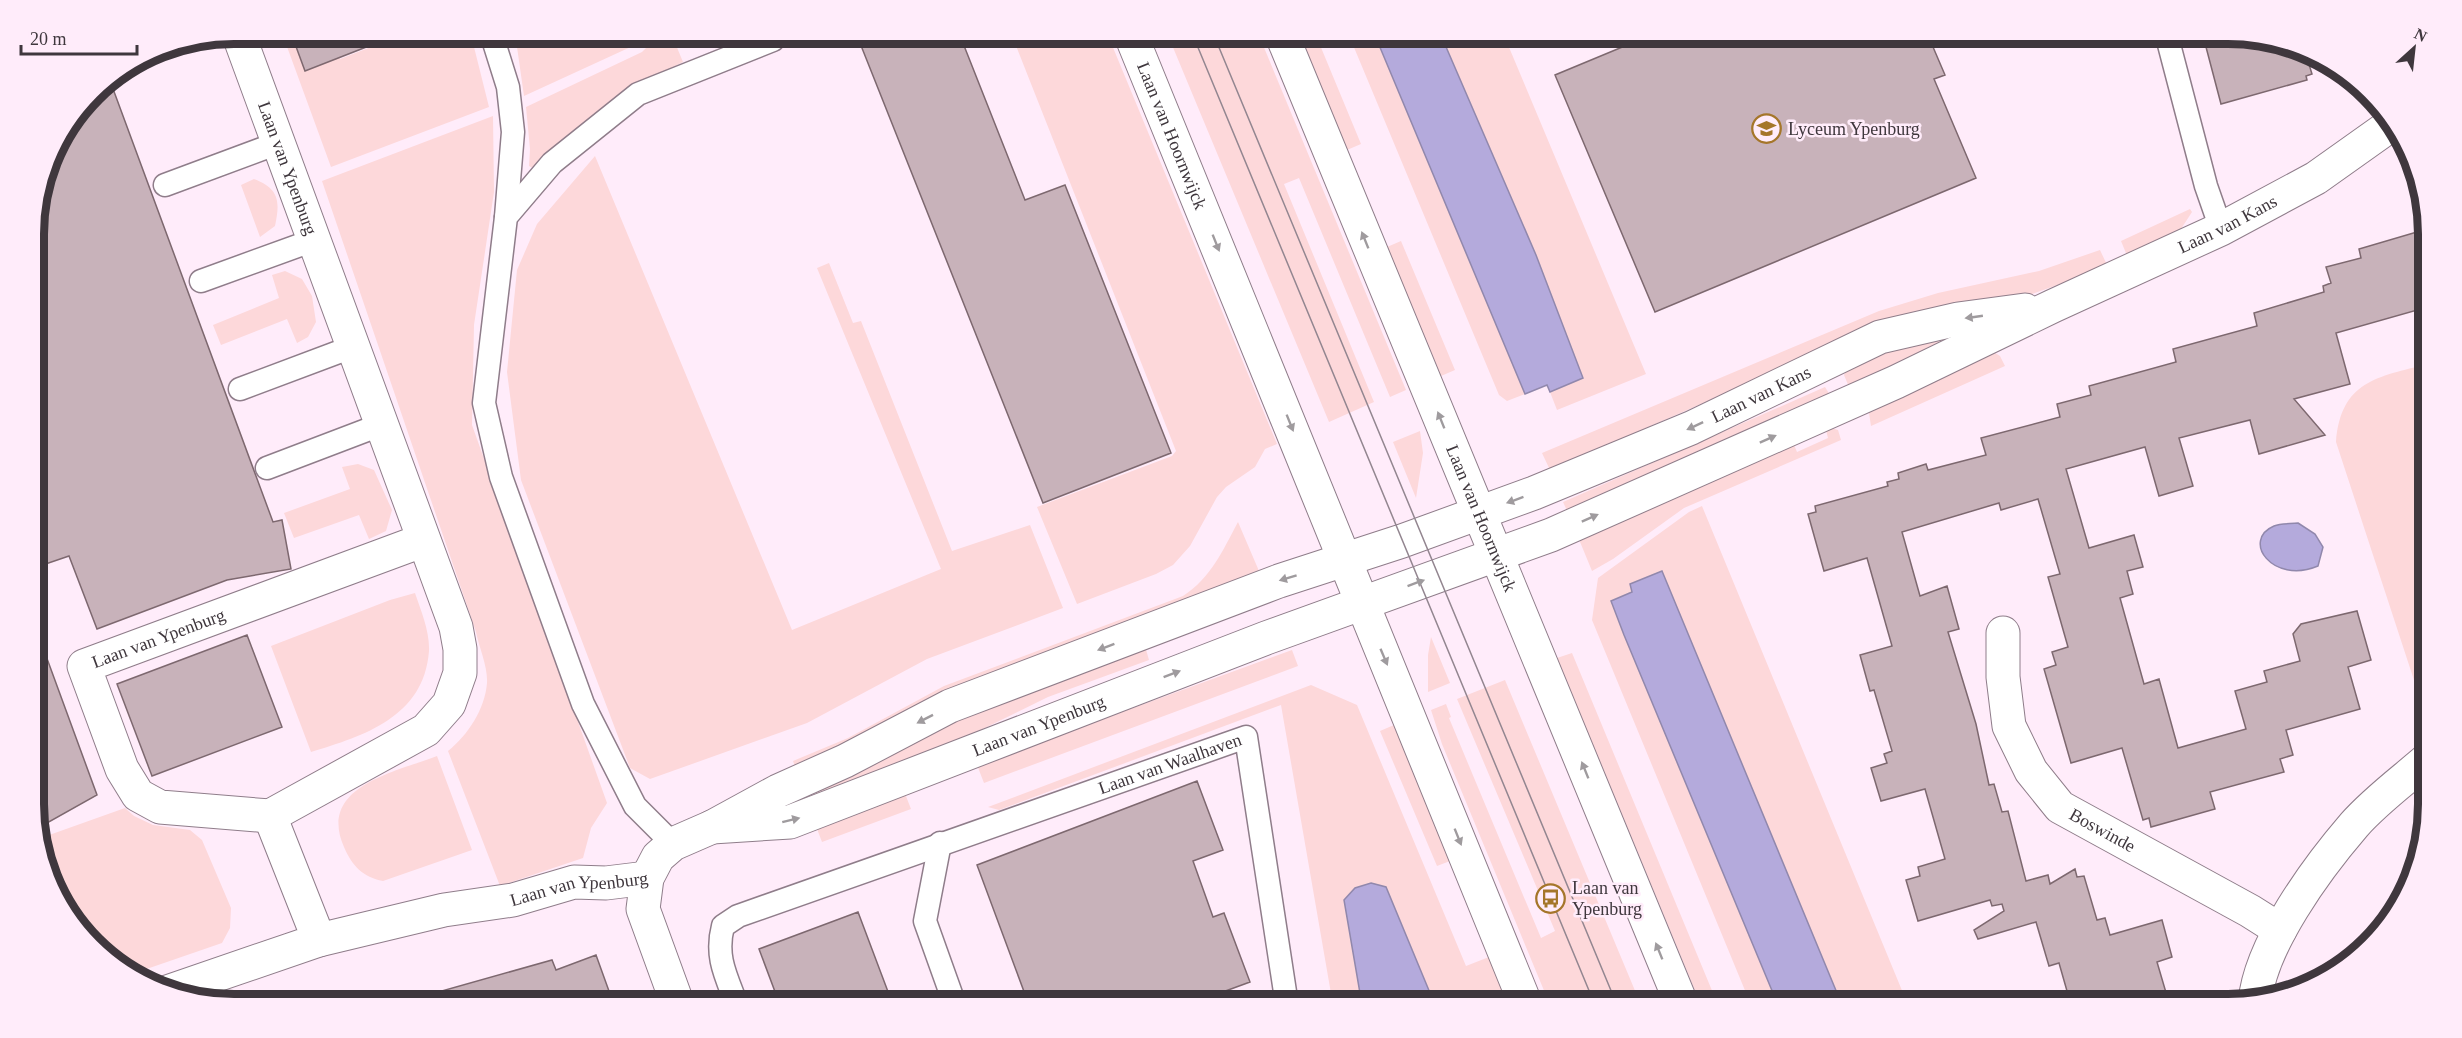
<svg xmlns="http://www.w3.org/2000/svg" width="2462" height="1038" font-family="'Times New Roman',serif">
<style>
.green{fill:#fdd8da}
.water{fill:#b4aadc;stroke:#9188ac;stroke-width:1.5}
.building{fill:#c8b2ba;stroke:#7d686f;stroke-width:1.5}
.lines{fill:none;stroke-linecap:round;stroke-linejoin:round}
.service-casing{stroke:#8f7d8a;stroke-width:25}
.minor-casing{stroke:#8f7d8a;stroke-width:35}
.secondary-casing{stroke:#8f7d8a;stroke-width:35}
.service{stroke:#fff;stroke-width:22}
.minor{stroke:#fff;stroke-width:33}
.secondary{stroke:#fff;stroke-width:33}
.tram{stroke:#938690;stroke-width:1.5}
.oneway{fill:#9f9b9e}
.labels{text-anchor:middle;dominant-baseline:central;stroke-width:5;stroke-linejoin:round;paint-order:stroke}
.poi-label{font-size:18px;fill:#3f373d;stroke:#ffecfa;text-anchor:start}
.street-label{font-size:18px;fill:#3f373d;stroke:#ffecfa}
.rim{fill:none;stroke:#3f373d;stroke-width:8}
</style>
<rect width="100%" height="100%" fill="#ffecfa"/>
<!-- green -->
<path class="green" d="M282 33H329L340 59 407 33H467L472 39 489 107 331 167Z
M515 33H645L635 45 524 96Z
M661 33H671L683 62 641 83 586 121 538 171 529 166 530 149 526 107 642 52Z
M1011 33H1107L1277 444 1265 449 1255 467 1226 487 1217 497 1190 546 1173 565 1156 574 1077 604 1037 507 1172 456 1176 451Z
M1167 33H1258L1406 390 1390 397 1299 178 1284 184 1374 402 1329 422Z
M1299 33H1315L1361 144 1347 150Z
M1348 33H1374L1525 394 1507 401 1499 395Z
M1440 33H1503L1646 374 1557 410 1550 392 1583 378 1536 255Z
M493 116 494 192 474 325 472 425 607 803 591 828 583 858 500 886 448 751C468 735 485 709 487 683 488 667 479 647 476 632L322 181Z
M595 156 792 630 941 569 817 268 829 263 853 323 861 321 952 551 1030 525 1063 608 927 659 807 723 650 779 630 768 521 480 507 372 517 270 537 224Z
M254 179C280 189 280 202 275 226L260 237 241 185Z
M2190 209 2192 212 2179 232 2128 258 2121 241Z
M1401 241 1455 370 1441 376 1387 247Z
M2100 250 2108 267 2029 295 1841 343 1550 470 1542 453 1879 311 1938 293 2039 271Z
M285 271 302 279 312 296 316 322 308 337 297 343 287 319 221 345 213 325 279 298 272 275Z
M1982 324 1849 387 1844 375C1858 346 1951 331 1982 324Z
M1992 351 2000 356 2005 366 1871 426 1869 413 1875 403Z
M2428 364 2429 726 2336 442C2341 381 2377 377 2428 364Z
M1825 387 1830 395 1569 515 1563 502Z
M1825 426 1838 430 1841 440 1684 508 1613 559 1592 571 1578 537 1792 440 1797 452 1828 438Z
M1420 431 1423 453 1416 498 1393 442Z
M358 464 374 470 392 510 386 531 369 539 359 515 294 538 284 513 350 489 342 467Z
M1702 506 1908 1005H1842L1661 572 1630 585 1633 592 1611 601 1778 1005H1751L1592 620 1598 578 1689 512Z
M1238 522 1259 571 797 772 793 761 848 738 944 686 1183 596C1211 578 1223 550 1238 522Z
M415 593C421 611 430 632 429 651 424 717 364 736 311 752L271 646 390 600Z
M1431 637 1450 683 1428 692V655Z
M1145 646 1149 660 1048 697 897 771 807 802 803 791 916 733Z
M1292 650 1298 666 984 783 977 765Z
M1572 653 1718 1005H1701L1557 658Z
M1505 680 1641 1005H1550L1442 744 1431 710 1446 704 1451 717 1449 718 1541 938 1555 931 1457 699Z
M1311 685 1357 705 1466 966 1489 957 1509 1005H1435L1386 887 1344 900 1362 1005H1333L1281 705 999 810 988 807Z
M1394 725 1450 861 1437 866 1380 731Z
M437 756 472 850 383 881C363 877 352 866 344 847 317 786 396 772 437 756Z
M904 791 911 809 822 842 814 821Z
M125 808 134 816 153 825 190 830 202 840 231 908 230 928 222 943 135 973 75 927 38 839Z"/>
<!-- water -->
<path class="water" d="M1374 33H1440L1536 255 1583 378 1550 392 1547 385 1525 394Z
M2298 523 2315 534 2323 547 2318 566C2272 585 2241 540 2274 526 2281 523 2290 524 2298 523Z
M1662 571 1842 1005H1778L1624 635 1611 601 1632 592 1630 584Z
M1371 883 1386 887 1435 1005H1362L1344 900 1355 888Z"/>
<!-- building -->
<path class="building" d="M291 33H396L397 35 305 71Z
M856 33H959L1025 200 1065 185 1171 453 1043 503Z
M1656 33H1927L1945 75 1934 79 1976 178 1655 312 1555 75Z
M2247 37 2304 48 2312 74 2306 76 2307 80 2221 104 2206 47Z
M109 78 273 522 282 520 291 569 227 580 97 629 69 556 34 568 33 220 54 145 101 83Z
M2427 229 2428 307 2336 333 2350 384 2294 399 2325 435 2259 454 2250 420 2179 438 2193 486 2159 496 2145 447 2066 469 2089 548 2134 535 2143 567 2127 571 2133 594 2120 598 2144 684 2159 679 2178 748 2246 729 2235 691 2267 682 2264 671 2300 661 2293 634 2301 624 2357 611 2371 660 2348 667 2360 709 2286 730 2293 755 2280 759 2284 772 2210 792 2215 809 2151 827 2149 818 2143 820 2122 748 2071 763 2044 669 2056 665 2052 652 2068 647 2048 577 2060 574 2038 499 2001 510 1999 503 1902 532 1920 596 1947 586 1959 629 1948 632 1976 724 1989 785 1994 784 2002 812 2008 811 2026 881 2048 875 2050 884 2075 869 2077 877 2084 876 2097 920 2105 918 2110 935 2162 920 2172 957 2157 962 2167 996 2138 1005H2071L2059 963 2049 966 2036 922 1978 939 1974 930 2004 911 2002 904 1992 906 1990 900 1918 921 1906 880 1920 876 1918 867 1945 859 1925 789 1881 801 1871 768 1887 763 1884 754 1892 751 1874 690 1870 691 1860 655 1892 646 1867 558 1824 571 1808 514 1816 512 1815 506 1888 486 1887 482 1899 479 1898 473 1926 464 1928 470 1986 455 1981 438 2060 417 2057 404 2091 395 2089 386 2176 362 2173 349 2257 326 2254 313 2324 292 2323 286 2331 283 2326 267 2361 258 2359 249Z
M38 634 97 795 47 823 35 803 34 635Z
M247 635 282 727 152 776 117 684Z
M1197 781 1223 850 1193 861 1213 917 1224 913 1250 982 1220 993 1224 1005H1029L977 865Z
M858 912 893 1005H780L759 949Z
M596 955 614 1005H426L424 996 552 960 556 970Z"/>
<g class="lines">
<defs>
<g id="service">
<path d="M491 33 508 87 513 132 506 217"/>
<path d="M2166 33 2206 186 2221 229"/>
<path d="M165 185 278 143"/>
<path d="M201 281 314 240"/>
<path d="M240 389 352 347"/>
<path d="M267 468 380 425"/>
<path d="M940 843 925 921 955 1005"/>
<path d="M673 844 635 806 583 704 501 477 484 403 506 217 552 163 638 94 773 40"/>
<path id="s1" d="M737 1005C726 976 715 957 723 926L738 916 1246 737 1287 1005"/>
</g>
<g id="minor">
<path id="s2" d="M238 33 456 627 460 649V673L449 704 426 730 270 816 160 807 138 795 122 769 84 666 424 540"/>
<path id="s3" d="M2003 633V677L2009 726 2031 771 2060 807 2250 911 2280 930"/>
<path id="s4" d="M712 827 790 822 1266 638 1551 535 1896 382 2053 306 2221 229 2316 178 2392 124"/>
<path id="s5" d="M319 940 444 910 513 900 574 882 606 883 647 878"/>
<path d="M167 992 319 940 270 816"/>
<path d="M2255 1002C2260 945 2317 868 2354 825 2376 800 2404 780 2429 758"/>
<path id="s6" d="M678 1005 643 909 647 878 658 857 673 844 712 827 778 791 845 761 950 706 1279 581 1402 541 1534 493 1691 428 1880 337 1958 319 2025 310"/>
</g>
<g id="secondary">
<path id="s7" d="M1130 33 1526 1005"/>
<path id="s8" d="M1281 33 1682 1005"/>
</g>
</defs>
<!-- service casing -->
<use href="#service" class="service-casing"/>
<!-- minor casing -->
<use href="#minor" class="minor-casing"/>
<!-- secondary casing -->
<use href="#secondary" class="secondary-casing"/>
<!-- service -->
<use href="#service" class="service"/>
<!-- minor -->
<use href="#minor" class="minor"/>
<!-- secondary -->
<use href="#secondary" class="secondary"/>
<!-- tram -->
<path class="tram" d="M1192 33 1595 1005
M1213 33 1617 1005"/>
</g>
<!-- one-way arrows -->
<defs><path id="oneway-solid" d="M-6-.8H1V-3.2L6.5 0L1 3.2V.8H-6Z" transform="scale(1.5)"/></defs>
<g class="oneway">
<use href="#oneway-solid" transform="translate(1365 240) rotate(-112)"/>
<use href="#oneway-solid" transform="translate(1216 243) rotate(68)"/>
<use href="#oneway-solid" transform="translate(1974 317) rotate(172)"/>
<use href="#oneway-solid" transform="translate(1441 420) rotate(-112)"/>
<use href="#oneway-solid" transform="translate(1290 423) rotate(68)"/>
<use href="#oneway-solid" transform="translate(1695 426) rotate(155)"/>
<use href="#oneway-solid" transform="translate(1768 439) rotate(-24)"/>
<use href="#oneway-solid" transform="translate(1515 500) rotate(160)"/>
<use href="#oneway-solid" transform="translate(1590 518) rotate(-24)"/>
<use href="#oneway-solid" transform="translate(1288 578) rotate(163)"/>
<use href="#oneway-solid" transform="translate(1416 583) rotate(-20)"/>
<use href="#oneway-solid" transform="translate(1106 647) rotate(159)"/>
<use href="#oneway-solid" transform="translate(1384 657) rotate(67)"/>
<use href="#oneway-solid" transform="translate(1172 674) rotate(-21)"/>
<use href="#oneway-solid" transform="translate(925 719) rotate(153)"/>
<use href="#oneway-solid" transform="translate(1585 770) rotate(-112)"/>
<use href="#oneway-solid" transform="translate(791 820) rotate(-14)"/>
<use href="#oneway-solid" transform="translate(1458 837) rotate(68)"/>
<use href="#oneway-solid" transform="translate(1659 951) rotate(-112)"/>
</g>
<!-- icons -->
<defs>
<symbol id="school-ring" viewBox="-11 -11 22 22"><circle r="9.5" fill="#ffecfa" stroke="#a5762a" stroke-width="1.5"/><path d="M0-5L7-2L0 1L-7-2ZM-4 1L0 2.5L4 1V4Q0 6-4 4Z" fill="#a5762a"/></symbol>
<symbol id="bus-ring" viewBox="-11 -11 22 22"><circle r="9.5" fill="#ffecfa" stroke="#a5762a" stroke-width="1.5"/><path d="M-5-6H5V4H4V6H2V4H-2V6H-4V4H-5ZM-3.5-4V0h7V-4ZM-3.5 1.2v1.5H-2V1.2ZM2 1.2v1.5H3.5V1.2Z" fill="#a5762a"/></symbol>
</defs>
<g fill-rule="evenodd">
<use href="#school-ring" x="1750" y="112" width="33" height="33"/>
<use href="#bus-ring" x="1534" y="882" width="33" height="33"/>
</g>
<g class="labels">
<!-- poi labels -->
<g class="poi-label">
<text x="1788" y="129">Lyceum Ypenburg</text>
<text x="1572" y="888">Laan van<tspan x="1572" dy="21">Ypenburg</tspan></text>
</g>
<!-- street labels -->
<g class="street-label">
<text stroke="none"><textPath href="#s7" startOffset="111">Laan van Hoornwijck</textPath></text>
<text stroke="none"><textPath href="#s2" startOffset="144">Laan van Ypenburg</textPath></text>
<text stroke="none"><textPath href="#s4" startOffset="1636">Laan van Kans</textPath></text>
<text stroke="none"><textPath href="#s6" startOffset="1356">Laan van Kans</textPath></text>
<text stroke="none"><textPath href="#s8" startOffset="525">Laan van Hoornwijck</textPath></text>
<text stroke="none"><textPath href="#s2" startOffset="1280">Laan van Ypenburg</textPath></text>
<text stroke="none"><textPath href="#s4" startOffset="345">Laan van Ypenburg</textPath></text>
<text stroke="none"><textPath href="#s1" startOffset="558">Laan van Waalhaven</textPath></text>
<text stroke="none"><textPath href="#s3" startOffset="238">Boswinde</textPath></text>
<text stroke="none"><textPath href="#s5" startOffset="266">Laan van Ypenburg</textPath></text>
</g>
</g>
<!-- crop -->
<path d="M0 0H2462V1038H0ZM234 44H2228A190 190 0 0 1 2418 234V804A190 190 0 0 1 2228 994H234A190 190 0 0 1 44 804V234A190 190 0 0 1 234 44Z" fill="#ffecfa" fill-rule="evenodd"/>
<path class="rim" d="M234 44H2228A190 190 0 0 1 2418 234V804A190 190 0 0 1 2228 994H234A190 190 0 0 1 44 804V234A190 190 0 0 1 234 44Z"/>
<!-- north arrow -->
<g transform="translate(2414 48) rotate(27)" stroke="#ffecfa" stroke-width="4.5" paint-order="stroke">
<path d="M0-4.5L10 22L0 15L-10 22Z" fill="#3f373d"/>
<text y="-9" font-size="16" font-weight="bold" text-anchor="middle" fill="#3f373d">N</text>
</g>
<!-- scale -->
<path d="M21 45v9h116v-9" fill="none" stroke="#3f373d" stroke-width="3"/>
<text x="30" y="45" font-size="18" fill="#3f373d" stroke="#ffecfa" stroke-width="4.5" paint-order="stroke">20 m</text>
</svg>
